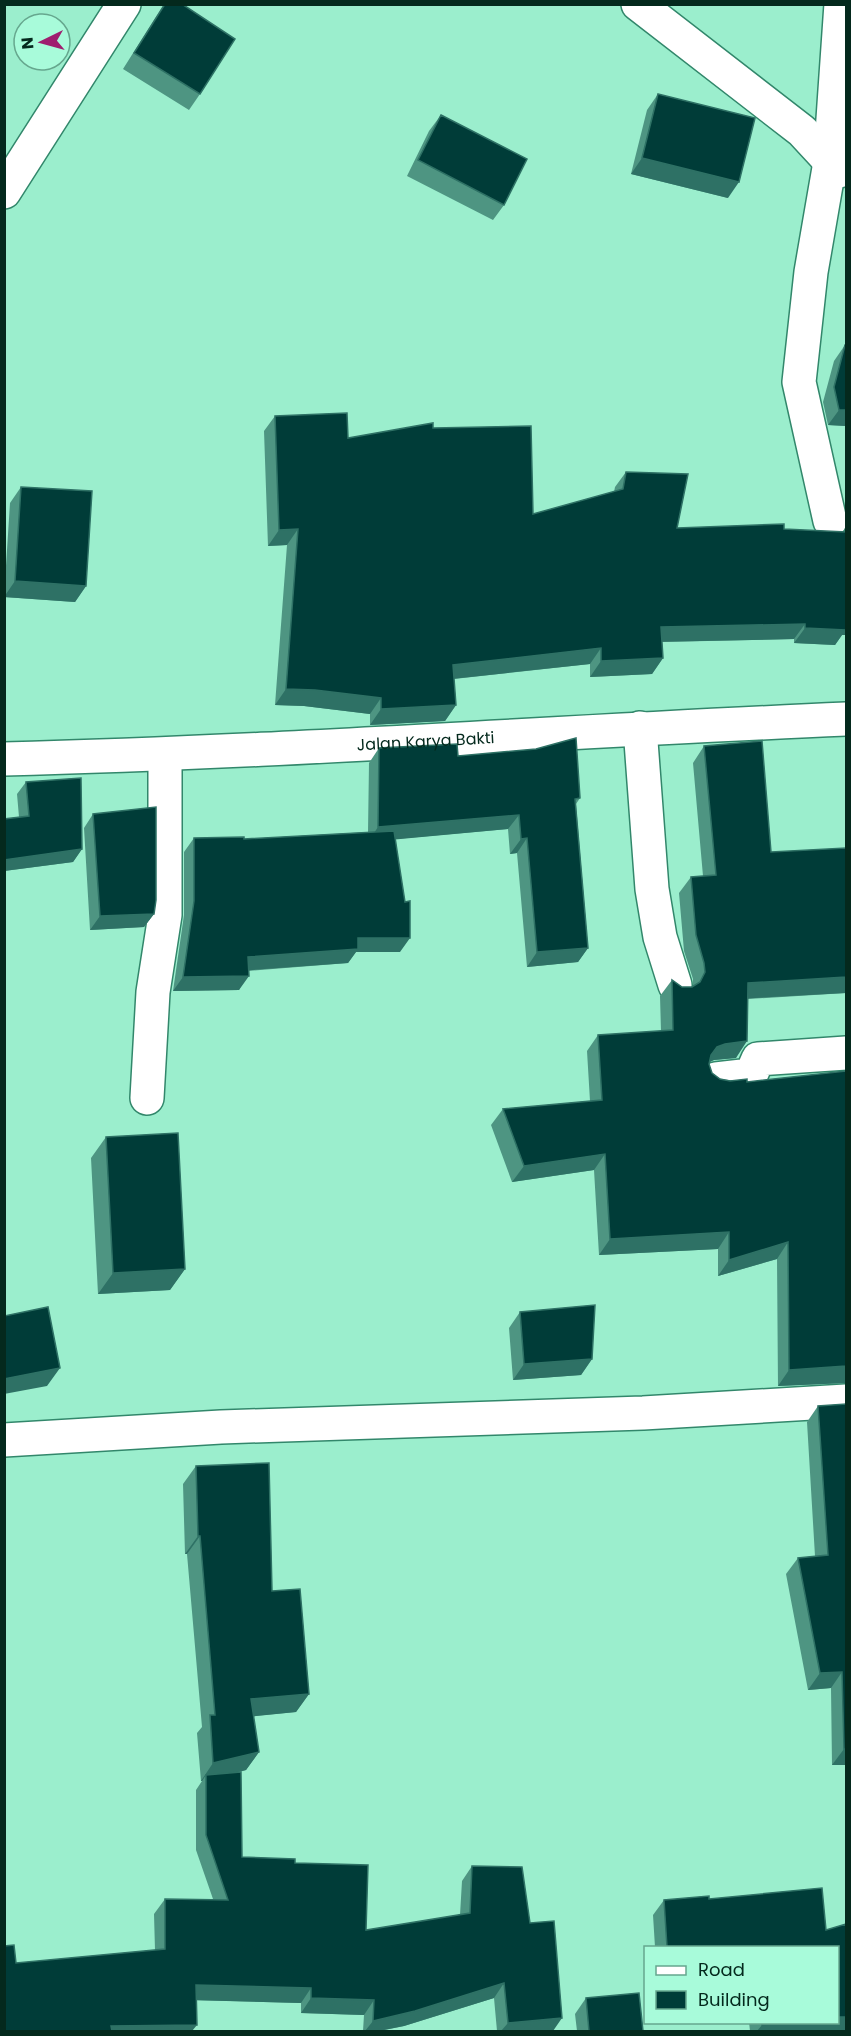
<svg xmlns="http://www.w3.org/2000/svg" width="851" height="2036" font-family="Poppins,sans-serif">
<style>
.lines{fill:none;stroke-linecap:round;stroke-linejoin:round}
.street-casing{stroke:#32876b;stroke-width:36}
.street{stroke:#fff;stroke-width:33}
.wall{fill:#4e9582}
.shaded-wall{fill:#2e7165}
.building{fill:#003c38;stroke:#2e7165;stroke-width:1.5}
.labels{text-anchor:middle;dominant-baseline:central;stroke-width:6;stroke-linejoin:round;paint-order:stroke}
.street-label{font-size:16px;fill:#04291d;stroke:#a8fbda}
</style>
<rect width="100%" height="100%" fill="#9beecd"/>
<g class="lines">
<defs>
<g id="street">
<path d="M638 4 802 131 839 171"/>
<path d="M4 192 124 4"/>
<path d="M830 521 799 382 811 272 830 162 841 4"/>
<path d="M640 728 652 889 660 937 675 985"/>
<path id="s1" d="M4 759C285 752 566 731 846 719"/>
<path d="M716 1079 751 1075 758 1059 846 1053"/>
<path d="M147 1098 153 992 165 915V755"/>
<path d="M4 1440 221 1427 643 1413 846 1401"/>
</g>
</defs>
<!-- street casing -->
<use href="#street" class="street-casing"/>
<!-- street -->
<use href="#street" class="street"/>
</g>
<!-- wall -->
<path class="wall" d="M164 4H182L200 94 189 110 123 69Z
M658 94 728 198 631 174 647 110Z
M441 115 504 205 493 220 407 176 429 131Z
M845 345 846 426 828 425 823 402 834 361Z
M275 416 348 438 433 428 533 514 614 492 615 487 626 472 677 528 784 529 842 635 835 645 794 643V639L662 642 663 658 652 674 590 677V664L454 679 456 705 445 721 370 725V714L304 706 275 705 287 545 268 546 264 431Z
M21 487 86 586 75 602 4 597 10 503Z
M704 746 771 852 846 993 748 999 736 1058 714 1060 709 1062V1064L712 1073 720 1079 747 1082 846 1383 778 1386 777 1259 718 1276V1249L599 1255 594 1170 512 1182 491 1125 503 1109 590 1101 587 1051 598 1035 661 1031 660 996 672 980 682 987H692L693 986V979L684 951 679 893 691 877 703 876 693 763Z
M379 748 458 756 580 798 576 804 588 948 578 962 527 967 517 853 510 854 508 829 396 839 400 952H356L348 963 248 971 239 990 173 991 184 915V852L194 838 244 839 368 832 369 763Z
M26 782 82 849 73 862 4 871V819L19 817 17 794Z
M93 814 154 914 144 927 90 930 84 828Z
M106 1137 185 1269 170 1290 98 1294 91 1158Z
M520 1312 592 1359 581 1375 513 1380 509 1328Z
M846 1404V1765H832L831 1688 808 1690 786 1574 798 1558 815 1556 807 1422 818 1406Z
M196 1466 272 1591 309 1694 296 1712 253 1716 259 1752 246 1770 236 1773 242 1857 295 1863 366 1930 460 1915 462 1881 472 1866 530 1923 553 2031H497L494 1998 404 2026 379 2031H363L364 2015 301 2013V2003L196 2000 16 1963 155 1950 154 1914 165 1899H213L196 1850V1790L202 1781H201L197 1733 202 1727 187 1554H185L183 1484Z
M709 1899 826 1930 846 1924V2031H750L749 2022H837V1947H655L653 1915 664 1900Z
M586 1998 643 2031H577L575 2014Z"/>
<!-- shaded-wall -->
<path class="shaded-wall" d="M642 158 739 182 728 198 631 174Z
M839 410H846V426L828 425Z
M298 529 287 545 268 546 279 530Z
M15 581 86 586 75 602 4 597Z
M846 618V635H842L835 645 794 643 805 628Z
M805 624 794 639 650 642 661 627Z
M601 648 590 664 442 680 453 665Z
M663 658 652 674 590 677 601 661Z
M286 689 315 690 381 698 370 714 304 706 275 705Z
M456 705 445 721 370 725 381 709Z
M519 815 508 829 368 842 378 827Z
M527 838 517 853 510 854 521 839Z
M82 849 73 862 4 871V860Z
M154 914 144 927 90 930 100 916Z
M358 938H410L400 952H356L348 963 238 971 248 957Z
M588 948 578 962 527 967 537 952Z
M249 976 239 990 173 991 183 977Z
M846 977V993L737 999 748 983Z
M747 1041 736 1058 714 1060 705 1064 711 1055 717 1047 725 1044Z
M605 1154 594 1170 512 1182 524 1166Z
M729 1232 718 1249 599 1255 610 1239Z
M788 1242 777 1259 718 1276 729 1260Z
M185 1269 170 1290 98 1294 113 1273Z
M592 1359 581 1375 513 1380 524 1364Z
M846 1366V1383L778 1386 789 1370Z
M60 1368 47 1386 4 1394V1379Z
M198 1536H200L187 1554H185Z
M842 1672 831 1688 808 1690 820 1673Z
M309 1694 296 1712 238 1718 251 1699Z
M844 1749H846V1765H832Z
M259 1752 246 1770 206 1780V1775L202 1781H201L213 1763Z
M504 1983 494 1998 404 2026 379 2031H365L373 2021Z
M196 1985 311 1988 301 2003 186 2000Z
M311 1998 374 2000 364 2015 301 2013Z
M837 2017H846V2031H757L762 2025 785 2022H837Z
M562 2018 553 2031H501L508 2023Z
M197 2025 192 2031H108L111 2026Z"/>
<!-- building -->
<path class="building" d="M165 4H182L235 39 200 94 134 53Z
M658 94 755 118 739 182 642 158Z
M441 115 527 159 504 205 418 160Z
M845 345H846V410H839L834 387Z
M347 413 348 438 433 423V428L531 426 533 514 623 489 626 472 688 474 677 528 784 524V529L846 532V630L805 628V624L661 627 663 658 601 661V648L453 665 456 705 381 709V698L315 690 286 689 298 529 279 530 275 416Z
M21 487 92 491 86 586 15 581Z
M576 738 580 798 575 799 588 948 537 952 527 838 521 839 519 815 378 827 379 748 457 744 458 756 536 749Z
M762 741 771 852 846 848V977L748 983 747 1041 725 1044 717 1047 711 1055 709 1064 712 1073 720 1079 730 1081 747 1079V1082L846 1071V1366L789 1370 788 1242 729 1260V1232L610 1239 605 1154 524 1166 503 1109 602 1100 598 1035 673 1030 672 980 682 987H692L700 982 705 972 704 963 696 935 691 877 716 875 704 746Z
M81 778 82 849 4 860V819L29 816 26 782Z
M156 807V900L154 914 100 916 93 814Z
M394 831 405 902 410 901V938H358V949L248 957 249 976 183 977 194 901V838L244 837V839Z
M178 1133 185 1269 113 1273 106 1137Z
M595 1305 592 1359 524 1364 520 1312Z
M48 1307 60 1368 4 1379V1316Z
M846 1404V1749H844L842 1672 820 1673 798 1558 828 1555 818 1406Z
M269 1463 272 1591 300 1589 309 1694 251 1699 259 1752 213 1763 210 1715H215L200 1536H198L196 1466Z
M241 1772 242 1857 295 1859V1863L368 1865 366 1930 470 1913 472 1866 522 1867 530 1923 554 1921 562 2018 508 2023 504 1983 415 2011 373 2021 374 2000 311 1998V1988L196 1985 197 2025 111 2026 112 2031H4V1946L14 1945 16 1963 165 1949V1899L228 1900 206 1835V1775Z
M822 1888 826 1930 846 1924V2017H837V1947H667L664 1900 709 1896V1899Z
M639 1993 643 2031H589L586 1998Z
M761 2022H785L762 2025Z"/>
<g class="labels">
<!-- street labels -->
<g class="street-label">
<text stroke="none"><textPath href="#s1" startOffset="422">Jalan Karya Bakti</textPath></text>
</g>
</g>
<!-- border -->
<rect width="851" height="2036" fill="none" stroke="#04291d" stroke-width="12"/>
<!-- legend -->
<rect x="644" y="1946" width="195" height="78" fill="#a8fbda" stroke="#66a78e" stroke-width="1.5"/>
<rect x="656" y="1966" width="30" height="9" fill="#ffffff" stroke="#66a78e" stroke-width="1.5"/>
<text x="698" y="1976" font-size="18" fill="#04291d">Road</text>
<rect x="656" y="1991" width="30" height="18" fill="#003c38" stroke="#66a78e" stroke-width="1.5"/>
<text x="698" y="2006" font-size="18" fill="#04291d">Building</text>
<!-- north arrow -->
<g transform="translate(42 42) rotate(265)"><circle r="28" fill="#a8fbda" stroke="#66a78e" stroke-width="1.5"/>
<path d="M0-4.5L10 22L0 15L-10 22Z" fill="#9f1d6f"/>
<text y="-9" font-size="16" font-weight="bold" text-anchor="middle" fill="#04291d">N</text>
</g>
</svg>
